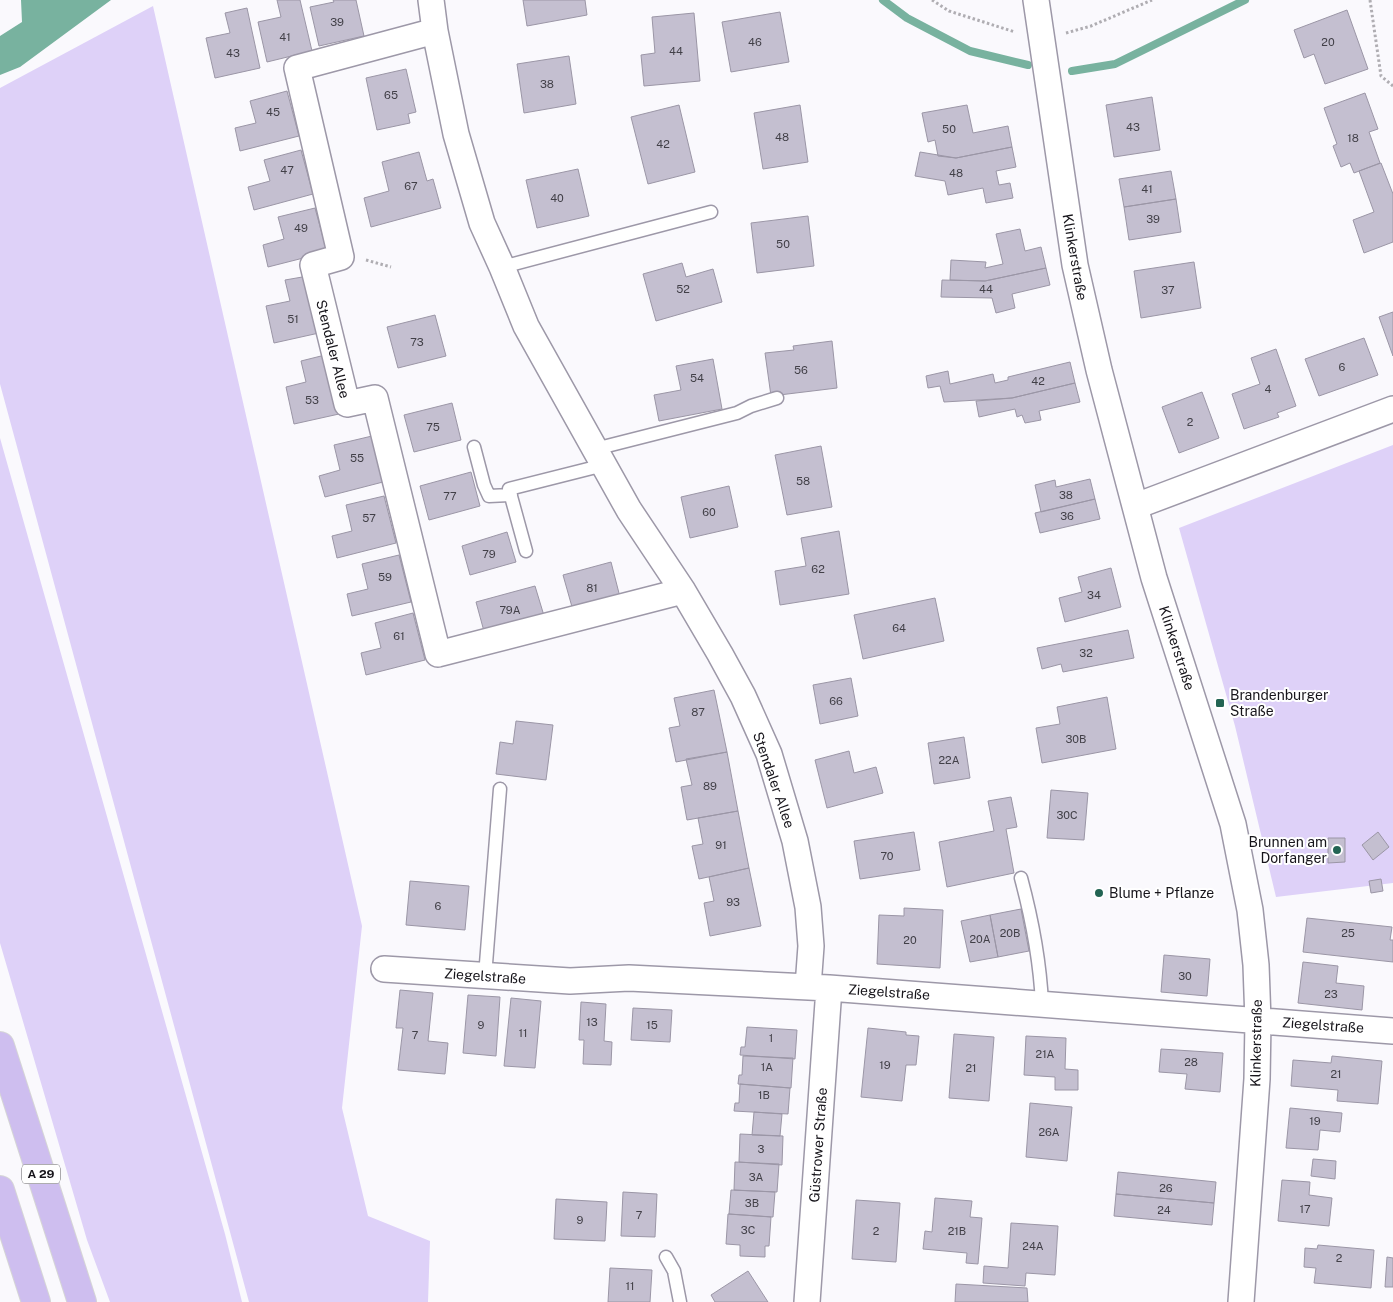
<svg xmlns="http://www.w3.org/2000/svg" width="1393" height="1302" font-family="'Public Sans',sans-serif">
<style>
.green{fill:#ded1f8}
.water{fill:#78b29f}
.lines{fill:none;stroke-linecap:round;stroke-linejoin:round}
.stream{stroke:#78b29f;stroke-width:8}
.building{fill:#c4bfd0;stroke:#9b96a6}
.service-casing{stroke:#9d98a8;stroke-width:15}
.minor-casing{stroke:#9d98a8;stroke-width:28}
.motorway-casing{stroke:#d5d5d6;stroke-width:30}
.path{stroke:#afadb2;stroke-width:3;stroke-dasharray:2.5 2.5;stroke-linecap:butt}
.service{stroke:#fff;stroke-width:12}
.minor{stroke:#fff;stroke-width:25}
.motorway{stroke:#cebeef;stroke-width:28}
.poi-dot{fill:#236453;stroke:#fff;stroke-width:2}
.labels{text-anchor:middle;dominant-baseline:central;stroke-width:4;stroke-linejoin:round;paint-order:stroke}
.number-label{font-size:11px;fill:#424048}
.shield{fill:#fff;stroke:#5d5b5f;stroke-width:1}
.shield-label{font-size:12px;font-weight:bold;fill:#17151b}
.street-label{font-size:14px;fill:#17151b;stroke:#fff}
.poi-label{font-size:14px;fill:#17151b;stroke:#fff;text-anchor:start}
</style>
<rect width="100%" height="100%" fill="#faf9fd"/>
<!-- green -->
<path class="green" d="M153 6 362 926 342 1108 368 1216 430 1241 428 1302H249L0 384V88Z
M0 438 225 1234 242 1302H110L87 1240 0 943Z
M1393 445V883L1276 897 1235 726 1179 528Z"/>
<!-- water -->
<path class="water" d="M21 0H111L20 67 0 75V36L22 22Z"/>
<g class="lines">
<!-- stream -->
<path class="stream" d="M883 0 907 18 970 51 1028 65
M1072 71 1115 64 1245 0"/>
</g>
<!-- building -->
<path class="building" d="M277 0H300L312 51 267 62 258 22 281 17Z
M333 0H356L364 36 319 46 310 7 334 2Z
M523 0H585L587 15 527 26Z
M247 8 260 68 215 78 206 38 230 33 225 13Z
M1347 10 1368 69 1325 84 1314 54 1304 58 1294 30Z
M780 12 789 62 731 72 722 22Z
M694 13 700 81 644 86 641 55 655 53 652 17Z
M569 56 576 104 524 113 517 64Z
M406 69 416 112 408 114 410 123 377 130 366 78Z
M287 91 299 136 240 151 235 128 256 123 250 101Z
M1365 93 1378 129 1369 132 1380 163 1354 173 1350 163 1341 167 1333 146 1337 144 1324 108Z
M1152 97 1160 150 1114 157 1106 105Z
M679 105 695 172 648 184 631 117Z
M800 105 808 162 763 169 754 113Z
M967 105 973 133 1008 126 1012 147 956 158 938 156 935 140 928 142 922 113Z
M1012 147 1016 167 996 171 999 185 1010 183 1013 198 986 203 983 188 948 195 945 181 915 176 920 152 956 158Z
M301 150 313 194 254 210 248 187 270 181 264 160Z
M419 152 427 181 433 179 441 208 371 227 364 198 389 191 382 162Z
M1381 163 1393 194V242L1364 253 1353 220 1374 212 1359 171Z
M578 169 589 216 537 228 526 180Z
M1171 171 1176 199 1124 207 1119 179Z
M1176 199 1181 232 1129 240 1124 207Z
M315 208 327 252 268 267 263 245 284 239 278 217Z
M808 216 814 266 757 273 751 223Z
M1020 229 1025 251 1041 247 1046 268 985 281 950 280 951 260 986 262 985 268 1003 264 996 234Z
M1194 262 1201 308 1141 318 1134 271Z
M682 263 686 277 713 269 722 302 656 321 643 274Z
M1046 268 1050 285 1012 294 1015 308 996 313 992 298 941 297 942 280 985 281Z
M308 276 319 333 274 343 266 306 290 301 285 280Z
M1393 312V356L1379 317Z
M435 315 446 356 398 368 387 327Z
M1364 338 1378 375 1319 396 1305 359Z
M832 341 837 388 771 396 765 353 794 350 793 346Z
M1276 349 1296 406 1277 413 1279 417 1244 429 1232 394 1260 384 1251 358Z
M325 355 339 414 294 424 286 387 306 382 301 361Z
M713 359 722 409 659 421 654 395 681 390 676 366Z
M1070 362 1075 383 1012 398 944 402 940 386 928 388 926 376 948 371 950 384 993 374 995 383 1008 380V377Z
M1075 383 1080 402 1039 411 1041 420 1025 423 1022 415 1017 417 1015 409 979 417 976 401 1012 398Z
M1202 392 1219 438 1179 453 1162 407Z
M452 403 461 440 414 452 404 415Z
M372 436 383 482 325 497 319 476 340 470 334 445Z
M821 446 832 507 787 515 775 455Z
M471 472 480 506 429 520 420 486Z
M1090 479 1095 499 1041 512 1035 485 1055 480 1056 487Z
M729 486 738 527 690 538 681 497Z
M384 496 396 543 337 558 332 536 352 531 346 505Z
M1095 499 1100 519 1040 533 1035 513Z
M839 531 849 594 780 605 775 571 806 566 801 538Z
M507 532 516 562 470 575 462 546Z
M399 555 411 602 352 616 347 594 368 589 362 564Z
M611 562 621 601 574 614 563 575Z
M1111 568 1121 607 1065 622 1059 598 1082 592 1078 577Z
M535 586 545 619 485 635 476 602Z
M935 598 944 641 863 659 854 615Z
M413 613 425 660 366 675 361 653 381 648 375 623Z
M1128 630 1134 658 1063 672 1061 664 1042 669 1037 648Z
M851 678 858 716 820 724 813 685Z
M714 690 727 752 676 762 669 728 680 726 674 698Z
M1107 697 1116 749 1042 763 1036 728 1060 724 1057 707Z
M516 721 553 725 546 780 496 774 500 742 513 744Z
M964 737 970 778 934 784 928 743Z
M849 751 854 773 876 767 883 793 827 808 815 760Z
M727 752 738 811 687 820 681 787 692 785 686 759Z
M1051 790 1088 793 1084 840 1047 838Z
M1011 797 1017 827 1006 829 1014 873 947 887 939 842 994 831 988 801Z
M738 811 749 868 699 879 692 846 703 844 698 818Z
M914 832 920 870 860 879 854 841Z
M1378 832 1389 847 1373 860 1362 845Z
M1328 838H1345V862L1328 863Z
M749 868 761 926 710 936 704 903 714 901 709 877Z
M1381 879 1383 891 1371 893 1369 881Z
M410 881 469 886 465 930 406 925Z
M904 908 943 910 940 968 877 964 879 915 904 916Z
M1021 909 1029 951 998 957 990 915Z
M990 915 998 957 970 962 961 921Z
M1307 918 1392 927 1390 940H1393V962L1303 952Z
M1164 955 1210 959 1207 996 1161 992Z
M1303 962 1338 966 1336 983 1364 986 1362 1010 1298 1003Z
M400 990 433 993 428 1041 448 1043 445 1074 398 1070 403 1028H396Z
M468 995 500 997 496 1056 463 1053Z
M511 998 541 1001 535 1068 504 1066Z
M581 1002 606 1004 604 1041 612 1042 611 1065 583 1064 584 1040H579Z
M633 1008 672 1010 670 1042 631 1040Z
M747 1027 797 1030 795 1059 740 1055 741 1047H745Z
M868 1028 906 1032V1035L919 1036 916 1065H906L902 1101 861 1097Z
M954 1034 994 1037 989 1101 949 1098Z
M1026 1036 1066 1038 1065 1069 1078 1070V1090H1055V1077L1024 1075Z
M1161 1049 1223 1053 1220 1092 1185 1089 1187 1074 1159 1072Z
M743 1056 793 1058 791 1088 738 1084 739 1075H742Z
M1332 1056 1382 1061 1378 1104 1337 1101 1338 1090 1291 1086 1293 1060 1331 1063Z
M740 1084 790 1088 788 1114 734 1111 735 1103H739Z
M1030 1103 1072 1107 1067 1161 1026 1157Z
M1290 1108 1342 1113 1340 1132 1320 1130 1318 1150 1286 1148Z
M754 1112 782 1114 780 1136 752 1135Z
M740 1134 783 1136 782 1165 739 1162Z
M1313 1159 1336 1161 1335 1179 1311 1176Z
M735 1162 779 1164 777 1192 734 1190Z
M1118 1172 1216 1182 1214 1203 1116 1194Z
M1282 1180 1310 1182 1309 1195 1332 1198 1329 1226 1278 1221Z
M731 1190 775 1192 773 1217 729 1214Z
M623 1192 657 1194 655 1237 621 1236Z
M1116 1194 1214 1203 1212 1225 1114 1216Z
M935 1198 972 1201 970 1217 982 1218 978 1264 966 1263 967 1253 923 1249 925 1231 932 1232Z
M556 1199 607 1202 605 1241 554 1239Z
M856 1200 900 1203 896 1262 852 1259Z
M728 1214 771 1217 769 1246H765V1257L740 1256V1245L726 1244Z
M1011 1223 1058 1226 1055 1275 1026 1273 1025 1286 983 1283 984 1266 1008 1268Z
M1318 1245 1374 1250 1371 1288 1314 1283 1316 1268 1304 1267 1305 1248 1317 1249Z
M1387 1257 1393 1258V1287H1385Z
M610 1268 652 1270 650 1302H608Z
M748 1271 768 1302H715L711 1295Z
M956 1284 1027 1288 1028 1302H955Z"/>
<g class="lines">
<defs>
<path id="service" d="M502 267 711 212
M474 447 484 485 489 496 511 495
M595 449 737 413 751 406 777 398
M526 551 509 489 604 465
M1021 878C1032 919 1040 961 1042 1004
M485 976 500 789
M666 1257 674 1271 680 1302"/>
<path id="minor" d="M431 0 435 31 456 134 482 223 502 267 526 326 629 510 683 591 720 654 743 696 769 754 795 841 808 907 811 946 808 987
M1036 0 1075 265 1099 370 1154 578 1233 824 1250 910 1256 965 1258 1021 1257 1079 1241 1302
M435 31 297 68 341 257 313 265 347 404 375 398 438 654 683 591
M1136 506 1393 409
M384 969 570 981 629 978 829 988 1393 1031
M807 1302 829 988"/>
<path id="motorway" d="M0 1046 82 1302
M0 1190 36 1302"/>
</defs>
<!-- service casing -->
<use href="#service" class="service-casing"/>
<!-- minor casing -->
<use href="#minor" class="minor-casing"/>
<!-- motorway casing -->
<use href="#motorway" class="motorway-casing"/>
<!-- path -->
<path class="path" d="M932 0 949 11 1015 32
M1370 0 1381 76 1393 86
M1066 33 1091 26 1152 0
M366 260 391 267"/>
<!-- service -->
<use href="#service" class="service"/>
<!-- minor -->
<use href="#minor" class="minor"/>
<!-- motorway -->
<use href="#motorway" class="motorway"/>
</g>
<!-- markers -->
<g class="poi-dot">
<rect x="1215" y="698" width="10" height="10" rx="2.5"/>
<circle cx="1337" cy="850" r="5"/>
<circle cx="1099" cy="893" r="5"/>
</g>
<g class="labels">
<!-- number labels -->
<g class="number-label">
<text x="337" y="22">39</text>
<text x="285" y="37">41</text>
<text x="755" y="42">46</text>
<text x="1328" y="42">20</text>
<text x="676" y="51">44</text>
<text x="233" y="53">43</text>
<text x="547" y="84">38</text>
<text x="391" y="95">65</text>
<text x="273" y="112">45</text>
<text x="1133" y="127">43</text>
<text x="949" y="129">50</text>
<text x="782" y="137">48</text>
<text x="1353" y="138">18</text>
<text x="663" y="144">42</text>
<text x="287" y="170">47</text>
<text x="956" y="173">48</text>
<text x="411" y="186">67</text>
<text x="1147" y="189">41</text>
<text x="557" y="198">40</text>
<text x="1153" y="219">39</text>
<text x="301" y="228">49</text>
<text x="783" y="244">50</text>
<text x="683" y="289">52</text>
<text x="986" y="289">44</text>
<text x="1168" y="290">37</text>
<text x="293" y="319">51</text>
<text x="417" y="342">73</text>
<text x="1342" y="367">6</text>
<text x="801" y="370">56</text>
<text x="697" y="378">54</text>
<text x="1038" y="381">42</text>
<text x="1268" y="389">4</text>
<text x="312" y="400">53</text>
<text x="1190" y="422">2</text>
<text x="433" y="427">75</text>
<text x="357" y="458">55</text>
<text x="803" y="481">58</text>
<text x="1066" y="495">38</text>
<text x="450" y="496">77</text>
<text x="709" y="512">60</text>
<text x="1067" y="516">36</text>
<text x="369" y="518">57</text>
<text x="489" y="554">79</text>
<text x="818" y="569">62</text>
<text x="385" y="577">59</text>
<text x="592" y="588">81</text>
<text x="1094" y="595">34</text>
<text x="510" y="610">79A</text>
<text x="899" y="628">64</text>
<text x="399" y="636">61</text>
<text x="1086" y="653">32</text>
<text x="836" y="701">66</text>
<text x="698" y="712">87</text>
<text x="1076" y="739">30B</text>
<text x="949" y="760">22A</text>
<text x="710" y="786">89</text>
<text x="1067" y="815">30C</text>
<text x="721" y="845">91</text>
<text x="887" y="856">70</text>
<text x="733" y="902">93</text>
<text x="438" y="906">6</text>
<text x="1010" y="933">20B</text>
<text x="1348" y="933">25</text>
<text x="980" y="939">20A</text>
<text x="910" y="940">20</text>
<text x="1185" y="976">30</text>
<text x="1331" y="994">23</text>
<text x="592" y="1022">13</text>
<text x="481" y="1025">9</text>
<text x="652" y="1025">15</text>
<text x="523" y="1033">11</text>
<text x="415" y="1035">7</text>
<text x="771" y="1038">1</text>
<text x="1045" y="1054">21A</text>
<text x="1191" y="1062">28</text>
<text x="885" y="1065">19</text>
<text x="767" y="1067">1A</text>
<text x="971" y="1068">21</text>
<text x="1336" y="1074">21</text>
<text x="764" y="1095">1B</text>
<text x="1315" y="1121">19</text>
<text x="1049" y="1132">26A</text>
<text x="761" y="1149">3</text>
<text x="756" y="1177">3A</text>
<text x="1166" y="1188">26</text>
<text x="752" y="1203">3B</text>
<text x="1305" y="1209">17</text>
<text x="1164" y="1210">24</text>
<text x="639" y="1215">7</text>
<text x="580" y="1220">9</text>
<text x="748" y="1230">3C</text>
<text x="876" y="1231">2</text>
<text x="957" y="1231">21B</text>
<text x="1033" y="1246">24A</text>
<text x="1339" y="1258">2</text>
<text x="630" y="1286">11</text>
</g>
<!-- shield labels -->
<rect class="shield" x="22" y="1164.5" width="38" height="19" rx="4"/>
<g class="shield-label">
<text x="41" y="1174">A 29</text>
</g>
<!-- street labels -->
<g class="street-label">
<text transform="translate(1075 257) rotate(80)">Klinkerstraße</text>
<text transform="translate(333 349) rotate(76)">Stendaler Allee</text>
<text transform="translate(1177 648) rotate(72)">Klinkerstraße</text>
<text transform="translate(774 780) rotate(71)">Stendaler Allee</text>
<text transform="translate(485 976) rotate(4)">Ziegelstraße</text>
<text transform="translate(889 992) rotate(4)">Ziegelstraße</text>
<text transform="translate(1323 1025) rotate(4)">Ziegelstraße</text>
<text transform="translate(1256 1043) rotate(-89)">Klinkerstraße</text>
<text transform="translate(818 1145) rotate(-86)">Güstrower Straße</text>
</g>
<!-- poi labels -->
<g class="poi-label">
<text x="1230" y="695">Brandenburger<tspan x="1230" dy="16">Straße</tspan></text>
<text x="1327" y="842" text-anchor="end">Brunnen am<tspan x="1327" dy="16">Dorfanger</tspan></text>
<text x="1109" y="893">Blume + Pflanze</text>
</g>
</g>
</svg>
